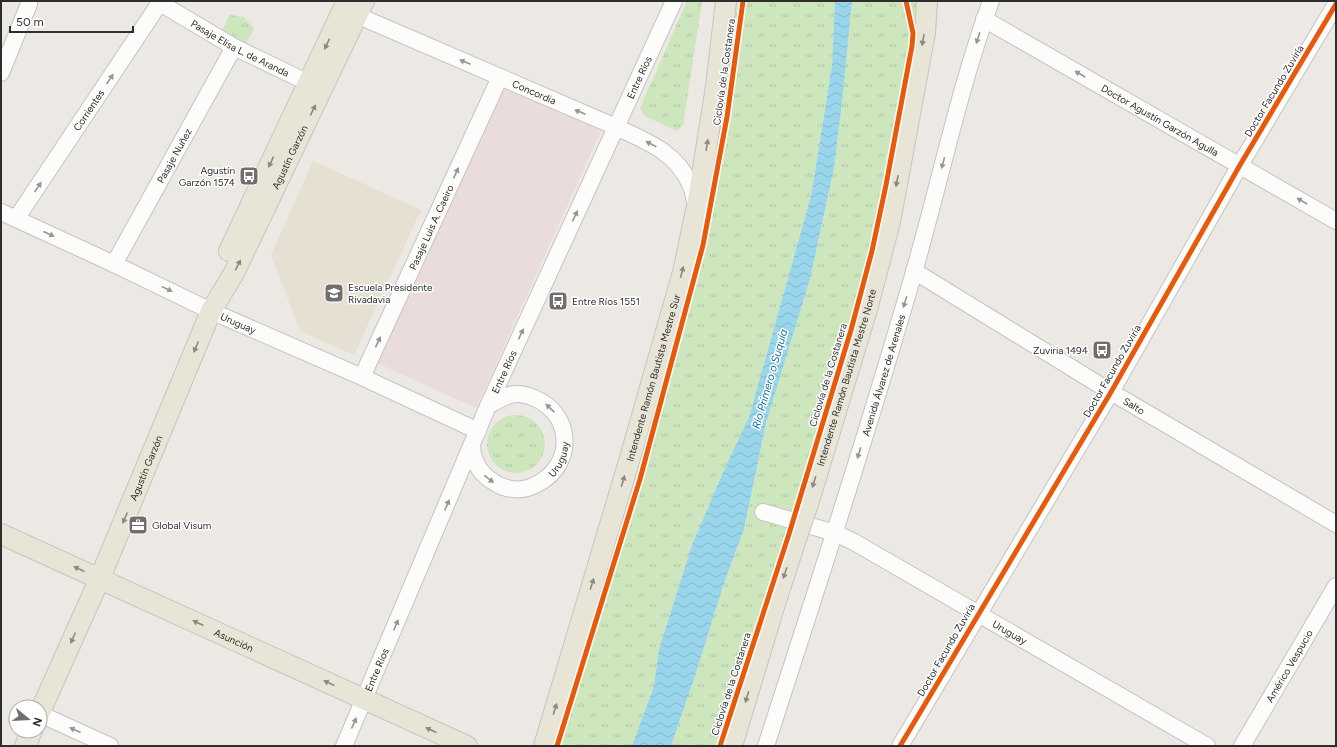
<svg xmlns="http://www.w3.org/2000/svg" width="1337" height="747" font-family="Figtree,sans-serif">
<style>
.education{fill:#e6e0d3}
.medical{fill:#e9dcdb}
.grass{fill:url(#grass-tufts)}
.water{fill:url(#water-waves)}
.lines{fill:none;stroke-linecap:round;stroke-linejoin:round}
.minor-casing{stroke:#c5c4c5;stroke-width:18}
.major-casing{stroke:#c6c5c4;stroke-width:22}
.minor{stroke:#fcfcfb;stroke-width:16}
.major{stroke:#e8e4d6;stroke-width:20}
.major-bridge-casing{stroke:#c6c5c4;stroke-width:22;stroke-linecap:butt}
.major-bridge{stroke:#e8e4d6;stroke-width:20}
.cycleway-casing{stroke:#fff;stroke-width:8}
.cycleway{stroke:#e8590c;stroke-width:5}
.oneway{fill:#959594}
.oneway2{fill:#8b8982}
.labels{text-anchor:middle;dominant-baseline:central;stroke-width:3;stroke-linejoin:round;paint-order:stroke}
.street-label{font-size:10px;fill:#2e2e2e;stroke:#fff}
.poi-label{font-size:10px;fill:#2e2e2e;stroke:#fff;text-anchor:start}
.water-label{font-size:11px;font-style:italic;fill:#0d6fa3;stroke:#fff}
</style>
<defs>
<pattern id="grass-tufts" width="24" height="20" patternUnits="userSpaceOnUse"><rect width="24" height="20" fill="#cee6be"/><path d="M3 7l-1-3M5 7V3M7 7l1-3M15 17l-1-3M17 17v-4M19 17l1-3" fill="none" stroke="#b1c6a4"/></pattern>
<pattern id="water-waves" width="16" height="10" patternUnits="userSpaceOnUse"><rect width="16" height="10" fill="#99d6ec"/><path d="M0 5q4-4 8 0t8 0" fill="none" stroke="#84b8cb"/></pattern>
</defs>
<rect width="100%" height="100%" fill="#ece8e4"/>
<!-- education -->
<path class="education" d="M313 161 421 210 354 355 300 331 271 255Z"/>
<!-- medical -->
<path class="medical" d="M502 86 601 131 476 408 377 363Z"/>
<!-- grass -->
<path class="grass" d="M687 1 702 2 683 126 676 131 645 116 640 108Z
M726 1H835L832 66 811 196 749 417 724 470 692 545 659 649 654 686 632 746H544L683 272Z
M852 1H927L890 222 732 746H671L695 676 724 583 744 529 766 423 810 279 834 168Z
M230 15 244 17 254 29 245 45 222 30Z
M487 444a29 29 0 1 1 58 0a29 29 0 1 1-58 0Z"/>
<!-- water -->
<path class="water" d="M835 1H852L842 101 834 168 810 279 766 423 744 529 724 583 695 676 671 746H632L654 686 659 649 692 545 724 470 749 417 811 196 832 66Z"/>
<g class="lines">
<defs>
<g id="minor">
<path id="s1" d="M160 3 234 47 319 88"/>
<path id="s2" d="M347 11 616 127C646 141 676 152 690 184 693 190 694 198 696 205"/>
<path id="s3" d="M984 19 1336 221"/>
<path d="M1 73 29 4"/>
<path id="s4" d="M1 212 114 264 211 311 362 377 478 431"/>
<path id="s5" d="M16 219 161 1"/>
<path id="s6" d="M114 264 234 47"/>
<path id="s7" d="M914 271 1111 392 1336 524"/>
<path id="s8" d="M362 377 500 77"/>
<path id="s9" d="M472 446C473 464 482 476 497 484 509 491 524 491 535 485 575 467 574 414 534 398 527 395 517 393 510 395 503 397 495 402 488 406"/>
<path id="s10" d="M763 512 835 533 854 542 1207 746"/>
<path d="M40 714 110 746"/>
<path id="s11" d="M344 746 488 406 674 1"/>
<path id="s12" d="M766 746C817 588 868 431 914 272 940 182 959 89 991 1"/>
<path d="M900 746 1111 392 1240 165 1336 4"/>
<path id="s13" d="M1242 746 1336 586"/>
</g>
<g id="major">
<path d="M229 251 347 1"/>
<path id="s14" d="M808 504 868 306 890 222 925 33 927 1"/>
<path id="s15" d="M1 534 467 746"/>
<path id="s16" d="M40 712 100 578 211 311 234 273 364 1"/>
<path d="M25 746 32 731"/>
<path id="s17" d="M544 746 630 458 683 272 697 206 716 87 726 1"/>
<path d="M732 746 774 607 797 536"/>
</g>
</defs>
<!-- minor casing -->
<use href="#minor" class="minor-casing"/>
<!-- major casing -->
<use href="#major" class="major-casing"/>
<!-- minor -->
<use href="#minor" class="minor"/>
<!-- major -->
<use href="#major" class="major"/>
<defs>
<path id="major-bridge" d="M797 536 808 504"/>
</defs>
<!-- major-bridge casing -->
<use href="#major-bridge" class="major-bridge-casing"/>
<!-- major-bridge -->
<use href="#major-bridge" class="major-bridge"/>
<defs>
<path id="cycleway" d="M557 746 640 479 703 245 727 117 743 1
M720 746 789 534 851 330 872 251 886 185 912 46 913 33 906 1
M900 746 1111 392 1240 165 1336 4"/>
</defs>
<!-- cycleway casing -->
<use href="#cycleway" class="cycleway-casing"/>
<!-- cycleway -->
<use href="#cycleway" class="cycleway"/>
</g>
<!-- one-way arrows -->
<defs><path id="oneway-solid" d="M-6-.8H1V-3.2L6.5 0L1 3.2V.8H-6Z"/></defs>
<g class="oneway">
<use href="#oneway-solid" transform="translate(978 38) rotate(108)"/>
<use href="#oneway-solid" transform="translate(465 62) rotate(-157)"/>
<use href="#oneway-solid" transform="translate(1080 74) rotate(-150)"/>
<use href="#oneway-solid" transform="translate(110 79) rotate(-56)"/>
<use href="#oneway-solid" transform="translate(580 112) rotate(-157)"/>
<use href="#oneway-solid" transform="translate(651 144) rotate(-153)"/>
<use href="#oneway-solid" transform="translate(943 163) rotate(105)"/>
<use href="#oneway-solid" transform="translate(456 173) rotate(-65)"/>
<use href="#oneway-solid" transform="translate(38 187) rotate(-56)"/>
<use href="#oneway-solid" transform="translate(1302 201) rotate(-150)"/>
<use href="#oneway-solid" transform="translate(575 216) rotate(-65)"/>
<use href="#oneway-solid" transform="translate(49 234) rotate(25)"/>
<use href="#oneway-solid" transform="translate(167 289) rotate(26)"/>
<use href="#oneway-solid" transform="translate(905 302) rotate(107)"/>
<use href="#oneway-solid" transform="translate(521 334) rotate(-65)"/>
<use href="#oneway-solid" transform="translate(378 342) rotate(-65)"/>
<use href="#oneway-solid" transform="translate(550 408) rotate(-137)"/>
<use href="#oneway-solid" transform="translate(859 453) rotate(107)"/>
<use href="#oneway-solid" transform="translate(489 479) rotate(37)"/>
<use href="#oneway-solid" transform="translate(447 505) rotate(-67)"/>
<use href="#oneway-solid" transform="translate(396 625) rotate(-67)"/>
<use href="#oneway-solid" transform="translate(354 723) rotate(-66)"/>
<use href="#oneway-solid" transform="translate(75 730) rotate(-156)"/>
</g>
<g class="oneway2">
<use href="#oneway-solid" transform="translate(923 40) rotate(100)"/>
<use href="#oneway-solid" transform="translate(327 44) rotate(115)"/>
<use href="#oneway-solid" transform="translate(313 110) rotate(-64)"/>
<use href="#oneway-solid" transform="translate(707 145) rotate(-81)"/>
<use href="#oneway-solid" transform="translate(271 162) rotate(115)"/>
<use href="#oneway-solid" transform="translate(897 181) rotate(101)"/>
<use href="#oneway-solid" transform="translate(238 265) rotate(-64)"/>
<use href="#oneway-solid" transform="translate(682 272) rotate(-76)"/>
<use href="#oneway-solid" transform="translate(196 347) rotate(113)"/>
<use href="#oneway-solid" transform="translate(623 481) rotate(-73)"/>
<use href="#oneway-solid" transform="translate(814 482) rotate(107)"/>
<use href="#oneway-solid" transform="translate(125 518) rotate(113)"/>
<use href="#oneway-solid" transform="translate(79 569) rotate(-156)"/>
<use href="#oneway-solid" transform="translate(785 573) rotate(108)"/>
<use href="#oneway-solid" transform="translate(592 584) rotate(-73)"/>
<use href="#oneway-solid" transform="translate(198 623) rotate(-155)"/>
<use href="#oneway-solid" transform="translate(73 638) rotate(114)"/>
<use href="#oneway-solid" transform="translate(329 683) rotate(-155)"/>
<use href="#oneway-solid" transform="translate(747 697) rotate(107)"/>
<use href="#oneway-solid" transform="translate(555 709) rotate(-73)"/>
<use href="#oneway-solid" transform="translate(431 730) rotate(-155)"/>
</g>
<!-- icons -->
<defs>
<symbol id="bus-square" viewBox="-11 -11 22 22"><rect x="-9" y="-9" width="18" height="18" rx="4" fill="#706f6e" stroke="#fff"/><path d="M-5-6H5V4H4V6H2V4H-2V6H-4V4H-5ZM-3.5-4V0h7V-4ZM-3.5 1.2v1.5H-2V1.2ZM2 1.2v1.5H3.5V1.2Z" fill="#fff"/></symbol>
<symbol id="school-square" viewBox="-11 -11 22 22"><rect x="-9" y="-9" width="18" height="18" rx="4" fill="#706f6e" stroke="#fff"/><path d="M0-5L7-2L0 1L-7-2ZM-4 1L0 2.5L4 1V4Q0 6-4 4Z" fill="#fff"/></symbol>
<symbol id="office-square" viewBox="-11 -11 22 22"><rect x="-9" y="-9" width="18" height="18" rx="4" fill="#706f6e" stroke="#fff"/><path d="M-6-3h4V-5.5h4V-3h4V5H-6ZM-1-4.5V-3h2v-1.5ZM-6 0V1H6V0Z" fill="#fff"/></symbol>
</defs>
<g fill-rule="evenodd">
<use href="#bus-square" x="238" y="165" width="22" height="22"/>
<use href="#school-square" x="323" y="282" width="22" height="22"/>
<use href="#bus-square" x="547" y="290" width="22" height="22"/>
<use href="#bus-square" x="1091" y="339" width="22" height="22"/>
<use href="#office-square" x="127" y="514" width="22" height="22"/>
</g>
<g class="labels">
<!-- street labels -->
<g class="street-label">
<text stroke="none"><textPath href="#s1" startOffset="92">Pasaje Elisa L. de Aranda</textPath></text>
<text transform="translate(724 72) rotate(-82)">Ciclovía de la Costanera</text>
<text stroke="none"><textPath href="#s11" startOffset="731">Entre Ríos</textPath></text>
<text transform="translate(1274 91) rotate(-59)">Doctor Facundo Zuviría</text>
<text stroke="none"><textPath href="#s2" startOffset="204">Concordia</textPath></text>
<text stroke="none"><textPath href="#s5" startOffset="131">Corrientes</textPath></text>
<text stroke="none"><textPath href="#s3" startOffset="203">Doctor Agustín Garzón Agulla</textPath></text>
<text stroke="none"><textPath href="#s6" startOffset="124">Pasaje Nuñez</textPath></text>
<text stroke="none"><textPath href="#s16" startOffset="609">Agustín Garzón</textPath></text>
<text stroke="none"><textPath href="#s8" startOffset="165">Pasaje Luis A. Caeiro</textPath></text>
<text stroke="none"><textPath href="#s4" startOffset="262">Uruguay</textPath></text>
<text stroke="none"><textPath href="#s11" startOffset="407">Entre Ríos</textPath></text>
<text transform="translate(1112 371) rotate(-60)">Doctor Facundo Zuviría</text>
<text transform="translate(828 375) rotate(-73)">Ciclovía de la Costanera</text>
<text stroke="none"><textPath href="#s12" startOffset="389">Avenida Álvarez de Arenales</textPath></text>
<text stroke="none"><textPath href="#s17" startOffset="384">Intendente Ramón Bautista Mestre Sur</textPath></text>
<text stroke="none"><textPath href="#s14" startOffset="132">Intendente Ramón Bautista Mestre Norte</textPath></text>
<text stroke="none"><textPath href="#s7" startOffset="258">Salto</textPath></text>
<text stroke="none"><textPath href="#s9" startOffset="124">Uruguay</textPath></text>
<text stroke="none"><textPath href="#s16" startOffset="266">Agustín Garzón</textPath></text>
<text stroke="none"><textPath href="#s10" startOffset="276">Uruguay</textPath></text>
<text stroke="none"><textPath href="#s15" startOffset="256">Asunción</textPath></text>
<text transform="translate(946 650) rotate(-60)">Doctor Facundo Zuviría</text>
<text stroke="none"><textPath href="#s13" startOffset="93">Américo Vespucio</textPath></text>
<text stroke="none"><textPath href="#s11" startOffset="83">Entre Ríos</textPath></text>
<text transform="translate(731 684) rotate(-72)">Ciclovía de la Costanera</text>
</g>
<!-- poi labels -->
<g class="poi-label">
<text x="235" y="170" text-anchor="end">Agustín<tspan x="235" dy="12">Garzón 1574</tspan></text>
<text x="348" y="287">Escuela Presidente<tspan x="348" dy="12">Rivadavia</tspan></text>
<text x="572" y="301">Entre Ríos 1551</text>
<text x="1088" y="350" text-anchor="end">Zuviria 1494</text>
<text x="152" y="525">Global Visum</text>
</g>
<!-- water labels -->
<g class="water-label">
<text transform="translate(770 379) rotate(-74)">Río Primero o Suquía</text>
</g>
</g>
<!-- border -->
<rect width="1337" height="747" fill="none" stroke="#2e2e2e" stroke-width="4"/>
<!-- north arrow -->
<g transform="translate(28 719) rotate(108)"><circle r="19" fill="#ffffff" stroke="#ababab"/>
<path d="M0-3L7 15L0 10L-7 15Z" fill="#706f6e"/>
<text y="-6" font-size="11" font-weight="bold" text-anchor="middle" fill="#2e2e2e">N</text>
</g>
<!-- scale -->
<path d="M10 26v6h123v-6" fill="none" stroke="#2e2e2e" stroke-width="2"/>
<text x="16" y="26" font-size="12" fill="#2e2e2e" stroke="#ffffff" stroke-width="3" paint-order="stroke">50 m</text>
</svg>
